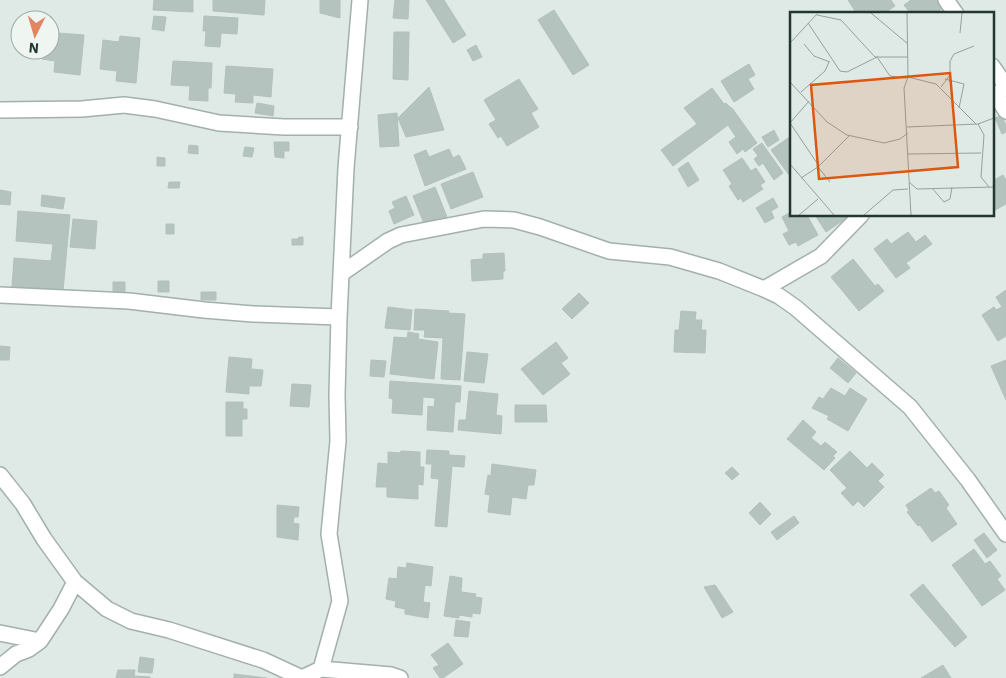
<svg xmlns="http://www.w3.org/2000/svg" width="1006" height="678" font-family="'IBM Plex Sans',sans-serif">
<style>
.building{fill:#b5c3be;stroke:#b2c1bb}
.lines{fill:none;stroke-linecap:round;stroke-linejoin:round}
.minor-casing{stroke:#a3b0ac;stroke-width:18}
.minor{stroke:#fff;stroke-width:15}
.inset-road{fill:none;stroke:#93a29d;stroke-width:1}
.view{fill:#de570e;fill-opacity:0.15;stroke:#de570e;stroke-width:2.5}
.inset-edge{fill:none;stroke:#223732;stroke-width:2.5}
</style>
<rect width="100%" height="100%" fill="#dfe9e5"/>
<!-- building -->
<path class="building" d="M154 0H193V12L153 10Z
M213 0H265L264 15 213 11Z
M320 0H340V18L320 13Z
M395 0H409L408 19 393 18Z
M426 0H444L466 35 453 43Z
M848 0H891L895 6 883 14H857Z
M911 0H945L948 4 935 14H911L904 5Z
M554 10 589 65 573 75 538 20Z
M154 16 166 17 164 31 152 29Z
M204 16 238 18 237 34 221 33 220 47 205 46 206 31H203Z
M394 32H409L408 80 393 79Z
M58 33 84 35 80 75 54 72 55 61 42 59 43 50H50V35L58 36Z
M120 36 140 38 136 83 116 81 117 71 100 69 103 40 119 42Z
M476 45 482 57 473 61 467 50Z
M173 61 212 63 211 88H208V101L189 100 190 86 171 85Z
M749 64 755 75 748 79 754 89 734 102 721 81Z
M226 66 273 69 271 97 253 95V103L235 102 236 94 224 93Z
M519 79 538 109 531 113 539 127 507 146 501 136 498 138 489 124 496 120 484 100Z
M429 87 444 130 406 137 398 118Z
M712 88 724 104 726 103 731 108H732L757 143 745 152 743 149 737 154 729 142 736 137 728 125 673 166 661 150 697 124 684 108Z
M257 103 274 106 273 116 255 113Z
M397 113 399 146 380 147 378 115Z
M1002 115 1006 126V132L1002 134 995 118Z
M774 130 779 140 768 147 762 137Z
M791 136V173L789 175 771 150Z
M274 142H289V151H284V158L275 157Z
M762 143 783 173 774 180 763 163 759 166 754 159 758 156 753 149Z
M189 145 198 146V154L188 153Z
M245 147 254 148 252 157 243 156Z
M449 149 453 158 459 155 466 169 425 186 414 155 426 150 429 157Z
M157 157 165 158V166H157Z
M742 158 751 171 756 168 765 182 760 185 763 189 743 202 741 198 738 200 729 186 732 184 723 170Z
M688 162 699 180 688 187 678 169Z
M473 172 483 197 451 209 441 184Z
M1003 175 1006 180V204L995 210 992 205V181Z
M169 182H180L179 188H168Z
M435 187 447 217 425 226 413 196Z
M0 190 11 192 10 205 0 204Z
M42 195 65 198 63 209 41 206Z
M406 196 414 215 394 224 389 211 395 208 392 202Z
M773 198 778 207 771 211 774 218 765 223 756 208Z
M18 211 70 215 63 291 12 287 14 258 51 261 53 244 16 241Z
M791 212V215H807L818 235 798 246 796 242 789 245 783 234 789 231 782 217Z
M815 215H847L848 217 826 232Z
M73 219 97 221 95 249 70 247Z
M166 224H174V234H166Z
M908 232 916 242 925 235 932 244 906 263 910 268 896 278 874 249 887 239 891 244Z
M299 237H303V245H292V239H298Z
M504 253 505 271H503V279L472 281 471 260 483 259V254Z
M853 259 875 286 878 284 884 291 859 311 831 277Z
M158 281H169V292H158Z
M113 282H125V300H113Z
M1006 290V336L998 341 982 315 994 307 996 310 1002 307 996 297Z
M201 292H216V300H201Z
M579 293 589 303 572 319 562 309Z
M388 307 412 310 410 330 385 328Z
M415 309 449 311 448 313 465 314 460 380 441 379 443 338 424 337 425 330H414Z
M681 311 696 312 695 320H702L701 330H706L705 353 674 352 675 330H679Z
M408 332 419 334 418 339 438 342 434 379 390 374 394 337 407 338Z
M556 342 568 358 561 363 570 374 543 395 521 369Z
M0 346 10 347 9 360H0Z
M467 352 488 354 484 383 464 381Z
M229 357 252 359 251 369 263 370 261 386H249V394L226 392Z
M838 358 856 373 848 383 830 368Z
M371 360 386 361 384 377 370 376Z
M1006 360V400L991 366Z
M390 381 461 386 460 402H455L453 432 427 430 428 406 434 407 435 398 423 397 422 415 392 413 393 399 389 398Z
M292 384 311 385 309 407 290 406Z
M831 388 845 396 850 388 867 399 848 431 827 419 829 416 812 408 819 397 823 399Z
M469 391 498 394 496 415 502 416 501 434 458 430 459 420H466Z
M226 402H243V409H247V419H242V436H226Z
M515 405H546L547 422H515Z
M803 420 816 432 811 438 821 446 825 442 837 452 833 456 835 458 824 470 787 439Z
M427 450 449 451V455L465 456 464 467 452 466 447 527 435 526 439 479 431 478 432 464H426Z
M401 451 420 452V467H424L423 485 418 484V499L387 497V487H376L378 463 388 464V452L400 453Z
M850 451 867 468 872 463 884 475 878 481 884 487 864 507 858 501 853 506 841 493 847 488 830 470Z
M492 464 536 470 534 485H528L526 499 512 497 510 515 488 512 490 495 485 494 488 475 491 476Z
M732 467 739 474 732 480 725 473Z
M931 488 935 493 939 491 949 505 946 508 957 524 932 542 920 525 918 526 907 512 909 511 906 505Z
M760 502 771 514 760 525 749 513Z
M277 505 299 507 298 517H294L293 523 299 524 298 540 277 537Z
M794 516 799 523 777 540 771 532Z
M984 533 997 550 987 558 974 540Z
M974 549 985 564 990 561 1001 576 997 579 1005 590 982 606 952 565Z
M407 563 433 567 431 586 425 585 423 602 430 603 428 618 405 614V609L395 607 396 601 386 599 389 578 397 579 398 567 406 568Z
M450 576 462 578 461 592 476 594 475 597 482 598 480 614 472 613V617L459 615V618L444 616Z
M923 584 967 637 955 647 910 595Z
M715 585 733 612 722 618 704 587Z
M456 620 470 622 468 637 454 636Z
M448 643 463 664 443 678H440L433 668 439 665 431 655Z
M140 657 154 659 152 673 138 672Z
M943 665 951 678H921Z
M118 670H135L134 676 150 677V678H116Z
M234 674 267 678H234Z"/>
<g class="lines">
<defs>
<path id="minor" d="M946 0 956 14
M992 66 1006 86
M997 97 1006 111
M992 100 1006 86
M0 110 82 109 124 105 155 109 219 123 284 127H350
M342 273 388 241 401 235 484 219 514 220 540 227 609 251 670 257 719 271 764 289 779 296 796 308 910 407 968 480 1006 534
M764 289 821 256 861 215
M0 295 129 301 204 310 253 314 339 317
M0 475 23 504 44 539 75 582 107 609 131 621 169 630 263 660 302 678
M0 633 40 641
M0 667 16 654 29 649 40 641 61 609 75 582
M321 669 391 675 400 678
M302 678 321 669 340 601 329 534 338 441 337 395 339 317 346 168 360 0"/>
</defs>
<!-- minor casing -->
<use href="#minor" class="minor-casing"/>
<!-- minor -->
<use href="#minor" class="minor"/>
</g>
<!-- overview -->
<g transform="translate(790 12)">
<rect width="204" height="204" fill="#dfe9e5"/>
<path class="inset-road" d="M81 1 118 32M117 1 118 65 114 76 121 203M27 3 51 8 85 45H118M18 11 50 59 57 60 87 45 100 64 116 66M170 21 172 1M0 31 27 2M14 32 24 44 40 50M118 65 146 72 186 112M155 67 174 72 169 96M0 70 37 110 57 123 94 131 110 127 118 121M151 75 160 63V49L164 42 184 34M11 80 35 59 39 50M19 89 0 111 29 154M188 112 194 123 191 165 199 175M117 115 188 112 204 106M118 142 191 141M0 152 44 203M28 155 40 170M11 166 28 155 59 124M119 170 127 177 204 175M142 176 154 190 160 187 162 175M9 203 28 187M74 203 103 178 118 177"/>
<path class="view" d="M160 61 168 155 29 167 21 73Z"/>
<rect width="204" height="204" class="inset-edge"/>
</g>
<!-- north arrow -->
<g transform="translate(35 35) rotate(185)"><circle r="24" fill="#eff6f2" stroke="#9daaa5"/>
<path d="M0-4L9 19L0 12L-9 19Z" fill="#e28563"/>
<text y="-8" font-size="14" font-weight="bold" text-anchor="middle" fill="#223732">N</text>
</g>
</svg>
